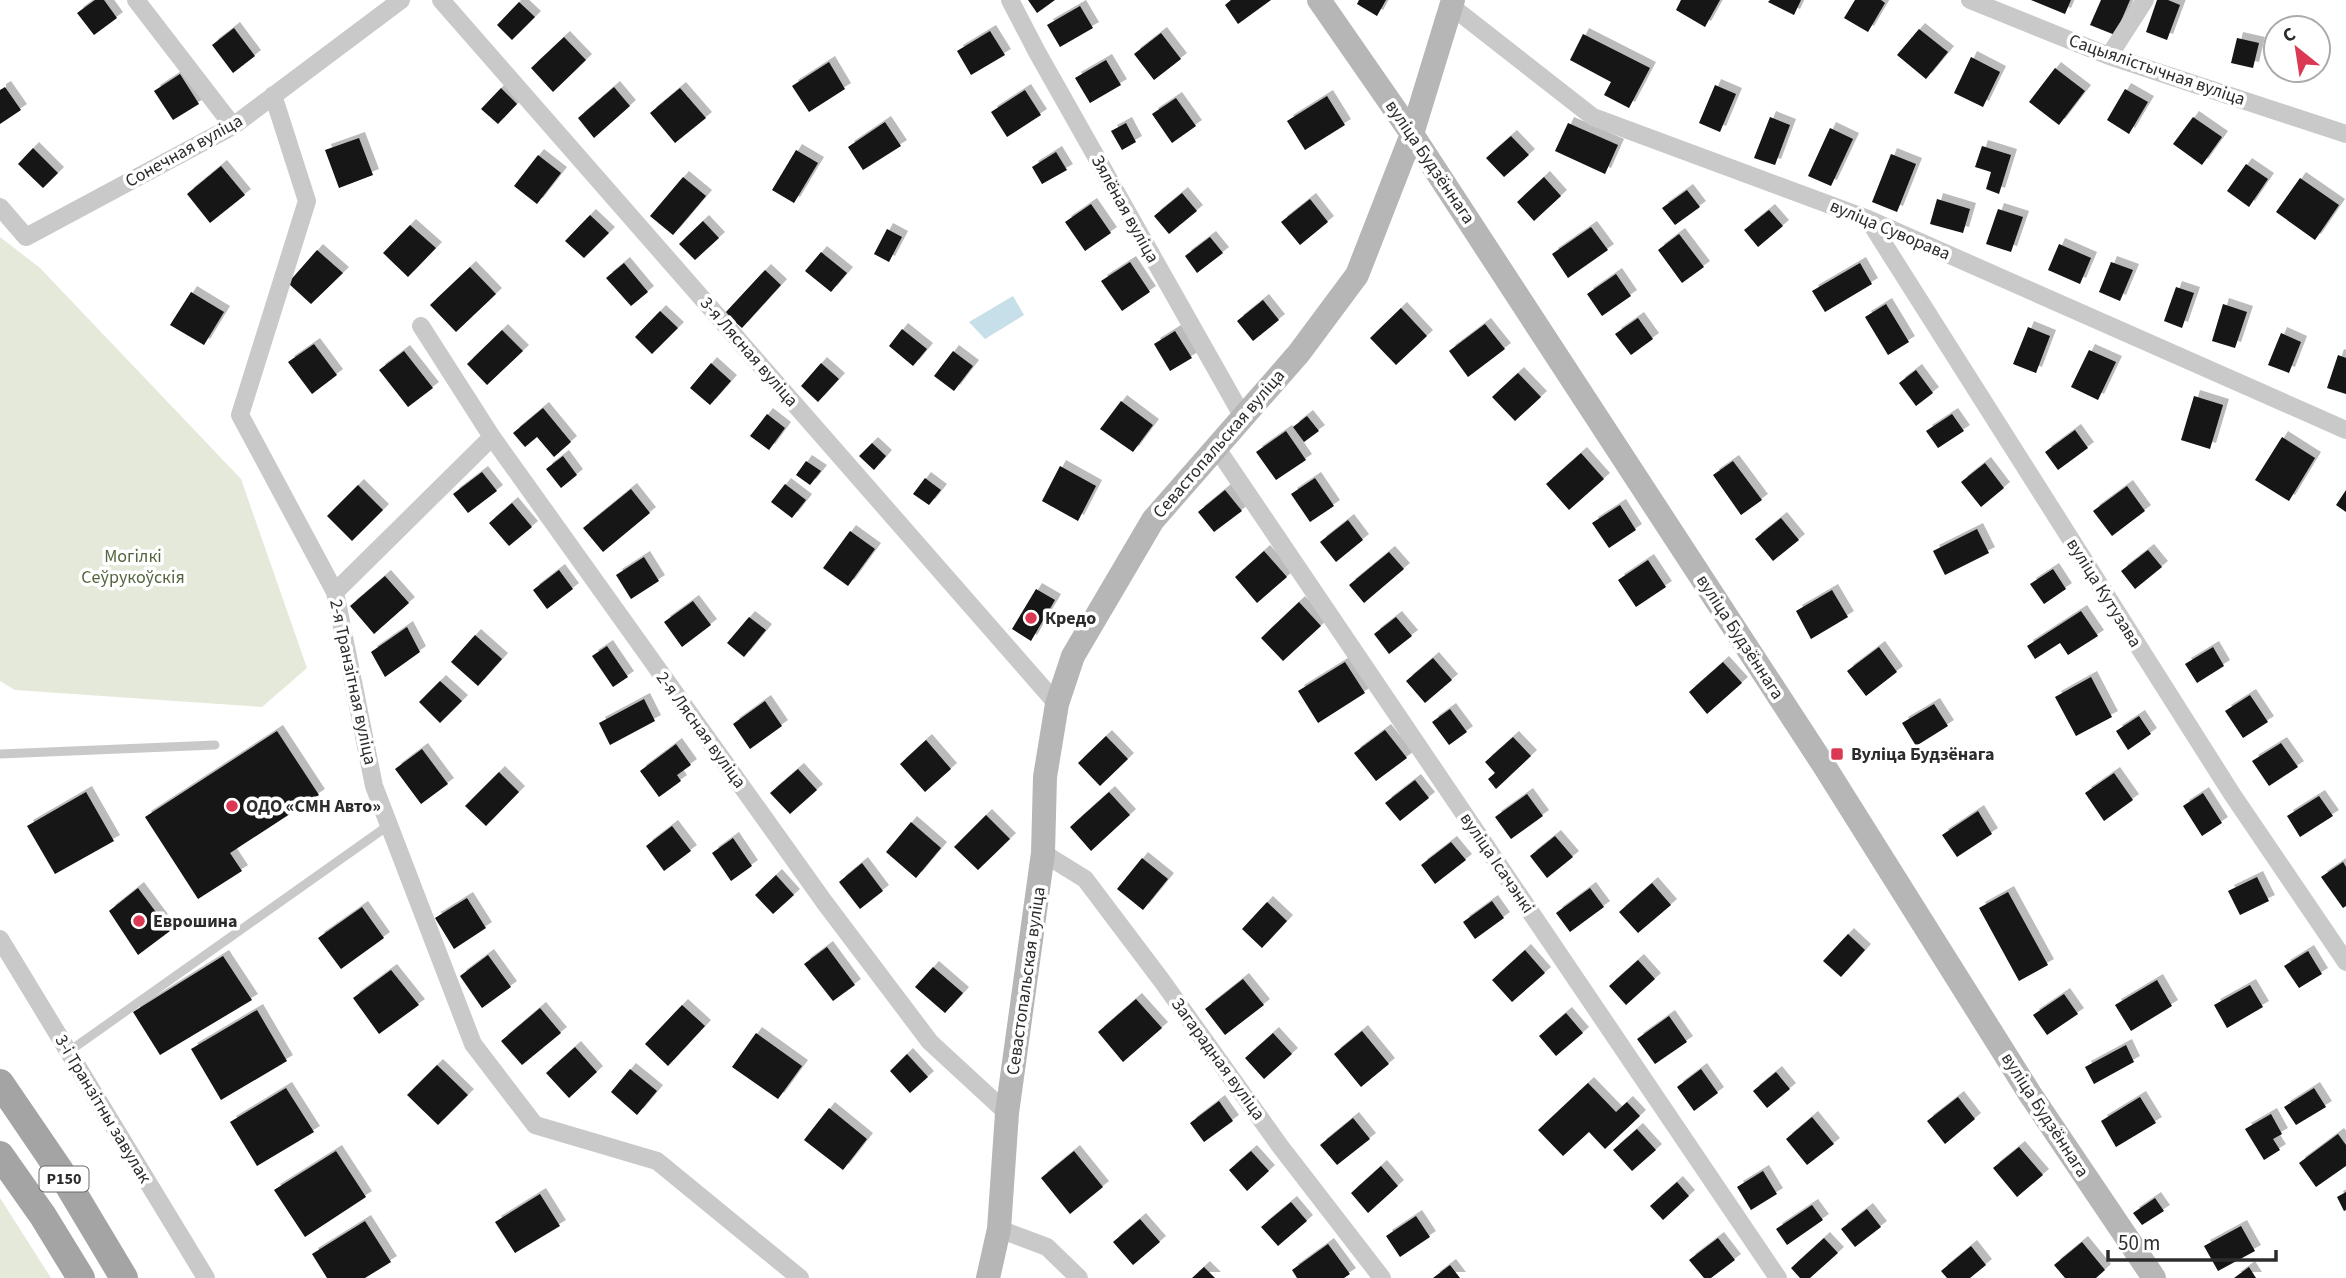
<svg xmlns="http://www.w3.org/2000/svg" width="2346" height="1278" font-family="'Source Sans 3',sans-serif">
<style>
.green{fill:#e4e9da}
.water{fill:#c7dfe8}
.building{fill:#131313;filter:url(#shadow)}
.lines{fill:none;stroke-linecap:round;stroke-linejoin:round}
.lane{stroke:#c9c9c9;stroke-width:9}
.street{stroke:#c9c9c9;stroke-width:18}
.secondary{stroke:#b6b6b6;stroke-width:24}
.primary{stroke:#a4a4a4;stroke-width:28}
.poi-dot{fill:#da3853;stroke:#fff;stroke-width:2.5}
.labels{text-anchor:middle;dominant-baseline:central;stroke-width:7;stroke-linejoin:round;paint-order:stroke}
.shield{fill:#fff;stroke:#6b6b6b;stroke-width:2}
.shield-label{font-size:16px;font-weight:bold;fill:#2c2c2c}
.street-label{font-size:18px;fill:#2c2c2c;stroke:#fff}
.park-label{font-size:18px;fill:#53653d;stroke:#fff}
.poi-label{font-size:18px;font-weight:bold;fill:#2c2c2c;stroke:#fff;text-anchor:start}
</style>
<defs>
<filter id="shadow"><feDropShadow dx="6" dy="-6" stdDeviation="0" flood-color="#0004"/></filter>
</defs>
<rect width="100%" height="100%" fill="#fff"/>
<!-- green -->
<path class="green" d="M0 237 40 268 241 479 307 668 262 707 15 690 0 681Z
M0 1198 2 1201 51 1278H0Z"/>
<!-- water -->
<path class="water" d="M1013 296 1024 315 985 339 969 322Z"/>
<!-- building -->
<path class="building" d="M95 0H104L117 18 94 35 77 13Z
M1028 0H1055L1037 13Z
M1231 0H1271L1238 24 1225 5Z
M1359 0H1386L1377 16 1357 4Z
M1681 0H1720L1705 27 1676 10Z
M1770 0H1801L1794 15 1768 2Z
M1855 0H1881L1885 3 1868 32 1844 18Z
M2031 0H2071L2065 14Z
M2101 0H2130L2115 35 2090 25Z
M2157 0H2168L2180 5 2167 40 2146 32Z
M519 2 535 17 512 40 497 25Z
M1080 6 1093 28 1060 47 1047 25Z
M234 28 255 56 233 73 212 45Z
M1919 29 1948 52 1926 79 1897 55Z
M990 31 1005 55 971 75 957 51Z
M1161 33 1181 59 1154 80 1134 54Z
M1583 34 1650 68 1629 108 1604 95 1611 82 1570 60Z
M564 37 586 60 553 92 531 68Z
M2237 38 2259 43 2253 68 2231 63Z
M1971 57 2000 72 1983 107 1954 93Z
M1106 60 1121 85 1090 103 1075 78Z
M829 62 845 89 809 112 792 86Z
M2055 68 2085 91 2059 125 2029 102Z
M180 74 199 104 173 120 154 91Z
M1715 85 1736 94 1720 132 1699 123Z
M5 87 21 110 0 124V90Z
M614 87 630 106 594 138 578 118Z
M501 88 517 104 498 124 481 109Z
M680 88 706 118 675 143 650 113Z
M2125 89 2148 102 2129 134 2107 120Z
M1025 90 1041 115 1007 137 991 112Z
M1327 96 1345 125 1305 150 1287 121Z
M1176 98 1196 126 1172 143 1152 114Z
M1770 117 1790 125 1775 165 1754 158Z
M2193 117 2222 137 2202 165 2173 144Z
M885 122 901 146 863 170 848 147Z
M1126 123 1136 142 1122 150 1111 131Z
M1568 123 1618 145 1605 174 1555 151Z
M1830 128 1853 139 1831 186 1808 176Z
M1511 136 1529 155 1504 177 1486 158Z
M359 138 373 175 339 188 325 150Z
M1982 146 2011 155 1999 194 1986 189 1991 172 1975 167Z
M33 148 58 173 43 188 18 164Z
M796 150 818 163 794 203 772 190Z
M1056 152 1067 170 1042 184 1032 167Z
M1891 154 1916 164 1897 212 1872 202Z
M538 155 561 173 537 204 514 186Z
M2246 164 2268 179 2249 207 2227 191Z
M221 166 245 195 210 223 187 194Z
M683 177 706 196 673 235 650 216Z
M1544 177 1561 196 1534 221 1517 202Z
M2300 178 2339 205 2315 240 2276 212Z
M1687 190 1700 207 1675 225 1662 208Z
M1182 193 1197 211 1169 234 1154 216Z
M1310 199 1328 222 1300 245 1281 222Z
M1937 199 1970 209 1963 233 1930 224Z
M1091 204 1111 233 1085 251 1065 222Z
M1998 209 2023 217 2011 252 1986 244Z
M1769 210 1783 226 1758 247 1744 230Z
M590 215 609 233 584 258 565 241Z
M703 221 719 238 695 260 679 244Z
M410 225 436 248 408 277 383 253Z
M1591 227 1608 250 1568 278 1552 254Z
M887 229 902 237 889 262 874 254Z
M1679 234 1704 267 1682 283 1658 250Z
M1210 237 1223 253 1197 273 1185 256Z
M2059 244 2091 258 2080 284 2048 270Z
M317 250 343 273 311 304 288 283Z
M821 252 847 273 831 292 805 271Z
M1130 262 1150 292 1122 311 1101 281Z
M2111 262 2133 270 2120 301 2099 292Z
M624 263 648 292 631 306 606 278Z
M1860 263 1872 284 1825 312 1812 291Z
M470 267 496 294 456 332 430 305Z
M765 270 781 285 742 328 725 313Z
M1616 274 1631 296 1602 316 1587 294Z
M2176 287 2194 293 2182 328 2164 321Z
M191 292 224 312 204 345 170 325Z
M1263 300 1279 320 1253 341 1237 321Z
M1886 304 1909 342 1888 355 1865 317Z
M2223 304 2247 312 2235 348 2212 341Z
M1401 308 1427 336 1396 365 1370 338Z
M660 311 678 328 652 354 635 337Z
M1638 318 1653 339 1631 355 1615 334Z
M1485 324 1505 349 1468 377 1449 351Z
M2028 327 2050 336 2036 373 2013 364Z
M902 329 927 349 913 366 889 346Z
M502 330 523 351 487 385 467 364Z
M1175 331 1192 358 1170 371 1154 344Z
M2281 333 2301 342 2289 373 2268 365Z
M314 344 337 375 312 394 288 362Z
M2089 350 2116 362 2098 400 2071 387Z
M404 351 433 388 408 407 379 370Z
M953 351 973 366 954 391 934 376Z
M2338 355 2346 358V394L2327 388Z
M711 363 731 381 710 405 690 388Z
M821 363 839 379 818 402 801 386Z
M1916 370 1933 393 1916 406 1899 383Z
M1518 373 1541 397 1515 421 1492 397Z
M2194 396 2223 405 2210 449 2181 440Z
M1121 401 1153 425 1133 452 1100 429Z
M543 408 571 442 554 457 537 437 525 447 513 433Z
M767 414 785 428 769 450 750 436Z
M1952 414 1964 431 1938 448 1926 431Z
M1307 416 1319 431 1304 442 1293 427Z
M2075 430 2088 448 2058 470 2045 452Z
M1286 431 1306 460 1276 480 1256 452Z
M2282 437 2315 458 2289 501 2255 480Z
M872 443 886 456 874 470 859 456Z
M1581 453 1604 479 1569 510 1546 484Z
M563 456 577 475 561 488 546 469Z
M806 461 821 471 810 485 796 475Z
M1733 461 1762 500 1741 515 1713 475Z
M1985 463 2004 488 1981 507 1961 482Z
M1060 466 1096 486 1078 521 1042 501Z
M482 472 497 491 468 513 453 494Z
M925 478 941 490 929 505 913 494Z
M1315 478 1334 506 1310 522 1291 494Z
M785 484 806 500 792 518 771 502Z
M358 485 383 510 352 541 327 516Z
M2127 486 2145 511 2112 536 2093 511Z
M631 489 650 513 603 552 583 528Z
M1225 490 1242 511 1214 532 1198 512Z
M2346 490V512L2336 505Z
M512 503 532 527 509 546 489 523Z
M1620 505 1636 530 1609 548 1592 523Z
M1781 518 1799 540 1773 561 1755 539Z
M1348 520 1363 540 1336 562 1320 542Z
M1977 529 1989 553 1945 575 1933 551Z
M850 531 875 549 848 586 823 568Z
M2148 550 2162 567 2135 589 2121 571Z
M1264 551 1287 577 1257 603 1235 577Z
M1389 552 1404 569 1364 603 1349 585Z
M644 557 659 581 631 599 616 575Z
M1648 560 1666 587 1636 607 1618 580Z
M2053 569 2066 589 2044 604 2030 584Z
M559 570 573 589 547 609 533 590Z
M385 576 409 603 374 634 350 606Z
M1036 589 1055 600 1031 641 1012 629Z
M1832 590 1848 617 1811 639 1796 611Z
M693 601 711 625 682 647 664 622Z
M1299 602 1321 626 1283 661 1261 638Z
M2081 611 2098 636 2068 655 2060 643 2035 659 2027 646Z
M749 617 766 630 744 657 727 643Z
M1396 617 1412 636 1389 654 1374 634Z
M407 627 420 652 385 677 371 652Z
M475 635 502 659 478 686 451 662Z
M607 646 628 677 613 687 592 656Z
M1879 647 1897 672 1866 696 1847 671Z
M2213 647 2224 666 2197 683 2185 664Z
M1433 658 1452 680 1425 703 1406 681Z
M1345 662 1365 693 1318 723 1298 691Z
M1723 662 1742 683 1707 714 1689 692Z
M2091 677 2112 717 2076 736 2055 697Z
M440 681 462 701 440 723 419 702Z
M2250 695 2268 722 2243 738 2225 711Z
M644 699 655 721 610 745 599 723Z
M765 701 782 726 750 749 733 724Z
M1934 704 1948 726 1916 746 1902 723Z
M1450 709 1467 732 1449 745 1432 722Z
M2139 716 2151 734 2128 750 2116 731Z
M1385 730 1407 758 1376 781 1354 753Z
M277 731 319 795 230 853 242 871 198 899 145 817Z
M1106 736 1128 759 1100 786 1078 763Z
M1513 737 1531 756 1496 789 1488 779 1495 773 1485 762Z
M926 740 951 769 925 792 900 764Z
M2281 743 2298 767 2269 786 2252 761Z
M676 744 691 765 677 775 681 781 659 797 640 771Z
M422 749 448 784 421 804 395 769Z
M798 769 817 790 790 814 770 793Z
M499 772 519 792 486 826 465 806Z
M2114 773 2133 800 2104 821 2085 793Z
M1415 780 1429 798 1400 821 1385 803Z
M86 792 114 841 55 874 27 826Z
M1109 792 1130 815 1091 851 1070 827Z
M2203 793 2222 823 2202 836 2183 806Z
M1527 794 1543 816 1511 839 1495 817Z
M2319 796 2333 816 2300 837 2287 816Z
M1978 811 1992 834 1957 857 1942 835Z
M986 815 1010 839 978 870 954 847Z
M911 822 941 848 916 878 886 852Z
M672 826 691 851 664 871 646 846Z
M1555 836 1573 857 1547 878 1530 856Z
M733 838 752 866 731 881 712 853Z
M1451 842 1466 860 1435 884 1421 865Z
M1142 858 1168 879 1143 910 1117 889Z
M2343 862 2346 867V906L2343 908 2321 877Z
M862 863 883 891 860 909 839 882Z
M776 875 794 895 773 914 755 895Z
M2257 877 2269 901 2240 915 2228 891Z
M1652 883 1671 905 1638 933 1619 912Z
M138 888 170 931 138 955 109 911Z
M1590 888 1604 907 1570 932 1556 913Z
M2008 892 2048 965 2019 981 1979 908Z
M467 898 486 928 454 949 435 918Z
M1492 901 1504 918 1475 939 1463 922Z
M1267 902 1287 921 1262 948 1242 929Z
M362 907 384 938 341 969 318 938Z
M1848 934 1865 950 1841 977 1823 961Z
M827 947 855 985 833 1001 804 964Z
M1525 950 1545 973 1512 1002 1492 980Z
M2308 951 2322 974 2299 988 2284 966Z
M488 955 511 987 482 1008 460 976Z
M223 956 252 1000 160 1055 133 1012Z
M1638 960 1655 979 1626 1005 1609 986Z
M933 967 963 993 945 1013 915 987Z
M391 970 419 1005 379 1034 353 998Z
M1243 979 1264 1005 1225 1035 1205 1009Z
M2157 980 2172 1006 2131 1031 2115 1005Z
M2250 985 2263 1007 2227 1028 2214 1005Z
M2064 994 2078 1014 2047 1035 2033 1015Z
M1136 999 1162 1028 1123 1062 1098 1032Z
M682 1005 705 1026 668 1066 645 1044Z
M540 1008 561 1033 522 1065 501 1041Z
M257 1010 287 1061 221 1100 191 1049Z
M1566 1013 1583 1033 1556 1056 1539 1036Z
M1669 1016 1687 1042 1655 1064 1637 1039Z
M1362 1031 1389 1064 1361 1087 1334 1054Z
M756 1033 802 1066 778 1099 732 1067Z
M1273 1033 1292 1054 1264 1079 1245 1058Z
M2126 1045 2134 1062 2094 1084 2085 1067Z
M575 1047 597 1072 569 1098 546 1073Z
M907 1054 928 1077 910 1093 890 1071Z
M437 1065 468 1095 438 1125 407 1095Z
M630 1069 657 1091 637 1115 611 1092Z
M1701 1069 1718 1093 1694 1111 1677 1087Z
M1776 1072 1790 1089 1767 1108 1753 1091Z
M1588 1083 1616 1112 1627 1102 1640 1116 1605 1149 1589 1132 1563 1156 1538 1130Z
M286 1088 314 1132 257 1166 230 1122Z
M2314 1088 2326 1107 2296 1125 2284 1107Z
M1958 1097 1975 1119 1945 1144 1927 1121Z
M2140 1097 2156 1123 2116 1147 2101 1121Z
M1219 1101 1233 1121 1204 1142 1190 1123Z
M829 1108 867 1139 843 1170 804 1140Z
M2271 1114 2282 1134 2273 1139 2280 1150 2264 1160 2245 1129Z
M1812 1117 1834 1144 1807 1165 1786 1139Z
M1353 1118 1370 1139 1337 1165 1320 1145Z
M1637 1129 1656 1150 1632 1171 1613 1150Z
M2338 1134 2346 1145V1166L2316 1187 2299 1163Z
M2019 1147 2043 1175 2017 1197 1993 1168Z
M336 1151 366 1197 305 1237 274 1190Z
M1074 1151 1103 1187 1070 1214 1041 1178Z
M1251 1151 1269 1171 1247 1191 1229 1170Z
M1381 1166 1398 1186 1368 1213 1351 1193Z
M1763 1171 1777 1194 1751 1210 1737 1187Z
M1677 1182 1689 1196 1663 1220 1650 1206Z
M2346 1192V1210L2344 1211 2337 1197Z
M540 1194 560 1226 515 1253 495 1222Z
M2155 1198 2164 1211 2142 1225 2133 1213Z
M1291 1202 1307 1221 1278 1246 1261 1227Z
M1812 1205 1823 1220 1787 1245 1776 1229Z
M1867 1209 1881 1227 1855 1247 1841 1229Z
M1416 1216 1430 1237 1400 1257 1386 1236Z
M1140 1219 1160 1242 1133 1265 1113 1242Z
M365 1221 391 1262 365 1278H327L312 1254Z
M2241 1226 2255 1251 2218 1271 2204 1246Z
M1718 1238 1735 1260 1711 1278H1704L1689 1260Z
M1824 1238 1838 1253 1810 1278H1800L1791 1268Z
M2082 1242 2105 1270 2096 1278H2065L2054 1265Z
M1328 1244 1350 1274 1344 1278H1297L1292 1270Z
M1971 1246 1986 1265 1970 1278H1947L1941 1271Z
M1450 1265 1460 1278H1433Z
M1204 1267 1215 1278H1192Z
M2249 1267 2256 1278H2234Z"/>
<g class="lines">
<!-- lane -->
<path class="lane" d="M0 754 215 745
M68 1052 389 825"/>
<!-- street -->
<path class="street" d="M136 0 233 126
M441 0 1057 704
M1010 0 1037 52 1243 417
M1970 0 2109 56 2346 134
M1451 6 1593 117 1868 219 2346 430
M2109 56 2145 0
M273 95 307 201 240 415 335 592 374 786 473 1044 535 1125 657 1161 800 1278
M0 207 26 237 233 126 401 0
M1868 219 2232 794 2346 962
M421 326 492 437 825 903 930 1042 1007 1113
M1216 447 1778 1278
M335 592 492 437
M1043 853 1085 879 1162 981 1280 1146 1382 1278
M0 939 206 1278
M999 1229 1047 1247 1079 1278"/>
<!-- secondary -->
<path class="secondary" d="M1319 0 1412 134 1823 764 2030 1094 2154 1278
M988 1278 999 1229 1007 1113 1043 853 1045 777 1057 704 1073 656 1153 520 1299 353 1357 275 1412 134 1453 0"/>
<!-- primary -->
<path class="primary" d="M0 1083 60 1171 124 1278
M0 1155 43 1216 81 1278"/>
</g>
<!-- markers -->
<g class="poi-dot">
<circle cx="1031" cy="618" r="7"/>
<rect x="1830" y="747" width="14" height="14" rx="3.5"/>
<circle cx="232" cy="806" r="7"/>
<circle cx="139" cy="921" r="7"/>
</g>
<g class="labels">
<!-- shield labels -->
<rect class="shield" x="39.5" y="1166.5" width="49" height="25" rx="5"/>
<g class="shield-label">
<text x="64" y="1179">Р150</text>
</g>
<!-- street labels -->
<g class="street-label">
<text transform="translate(2157 70) rotate(19)">Сацыялістычная вуліца</text>
<text transform="translate(184 151) rotate(-29)">Сонечная вуліца</text>
<text transform="translate(1430 162) rotate(56)">вуліца Будзённага</text>
<text transform="translate(1125 209) rotate(61)">Зялёная вуліца</text>
<text transform="translate(1890 230) rotate(23)">вуліца Суворава</text>
<text transform="translate(749 352) rotate(49)">3-я Лясная вуліца</text>
<text transform="translate(1219 444) rotate(-49)">Севастопальская вуліца</text>
<text transform="translate(2104 593) rotate(58)">вуліца Кутузава</text>
<text transform="translate(1740 637) rotate(57)">вуліца Будзённага</text>
<text transform="translate(353 682) rotate(78)">2-я Транзітная вуліца</text>
<text transform="translate(701 730) rotate(54)">2-я Лясная вуліца</text>
<text transform="translate(1497 863) rotate(56)">вуліца Ісачэнкі</text>
<text transform="translate(1026 981) rotate(-82)">Севастопальская вуліца</text>
<text transform="translate(1218 1059) rotate(54)">Загарадная вуліца</text>
<text transform="translate(103 1109) rotate(59)">3-і Транзітны завулак</text>
<text transform="translate(2045 1115) rotate(57)">вуліца Будзённага</text>
</g>
<!-- park labels -->
<g class="park-label">
<text x="133" y="556">Могілкі<tspan x="133" dy="21">Сеўрукоўскія</tspan></text>
</g>
<!-- poi labels -->
<g class="poi-label">
<text x="1045" y="618">Кредо</text>
<text x="1851" y="754">Вуліца Будзёнага</text>
<text x="246" y="806">ОДО «СМН Авто»</text>
<text x="153" y="921">Еврошина</text>
</g>
</g>
<!-- north arrow -->
<g transform="translate(2297 49) rotate(330)"><circle r="33" fill="#ffffff" stroke="#ababab" stroke-width="2"/>
<path d="M0-5L12 26L0 18L-12 26Z" fill="#da3853"/>
<text y="-10" font-size="19" font-weight="bold" text-anchor="middle" fill="#2c2c2c">С</text>
</g>
<!-- scale -->
<path d="M2108 1250v10h168v-10" fill="none" stroke="#2c2c2c" stroke-width="3.5"/>
<text x="2118" y="1250" font-size="21" fill="#2c2c2c" stroke="#ffffff" stroke-width="5" paint-order="stroke">50 m</text>
</svg>
